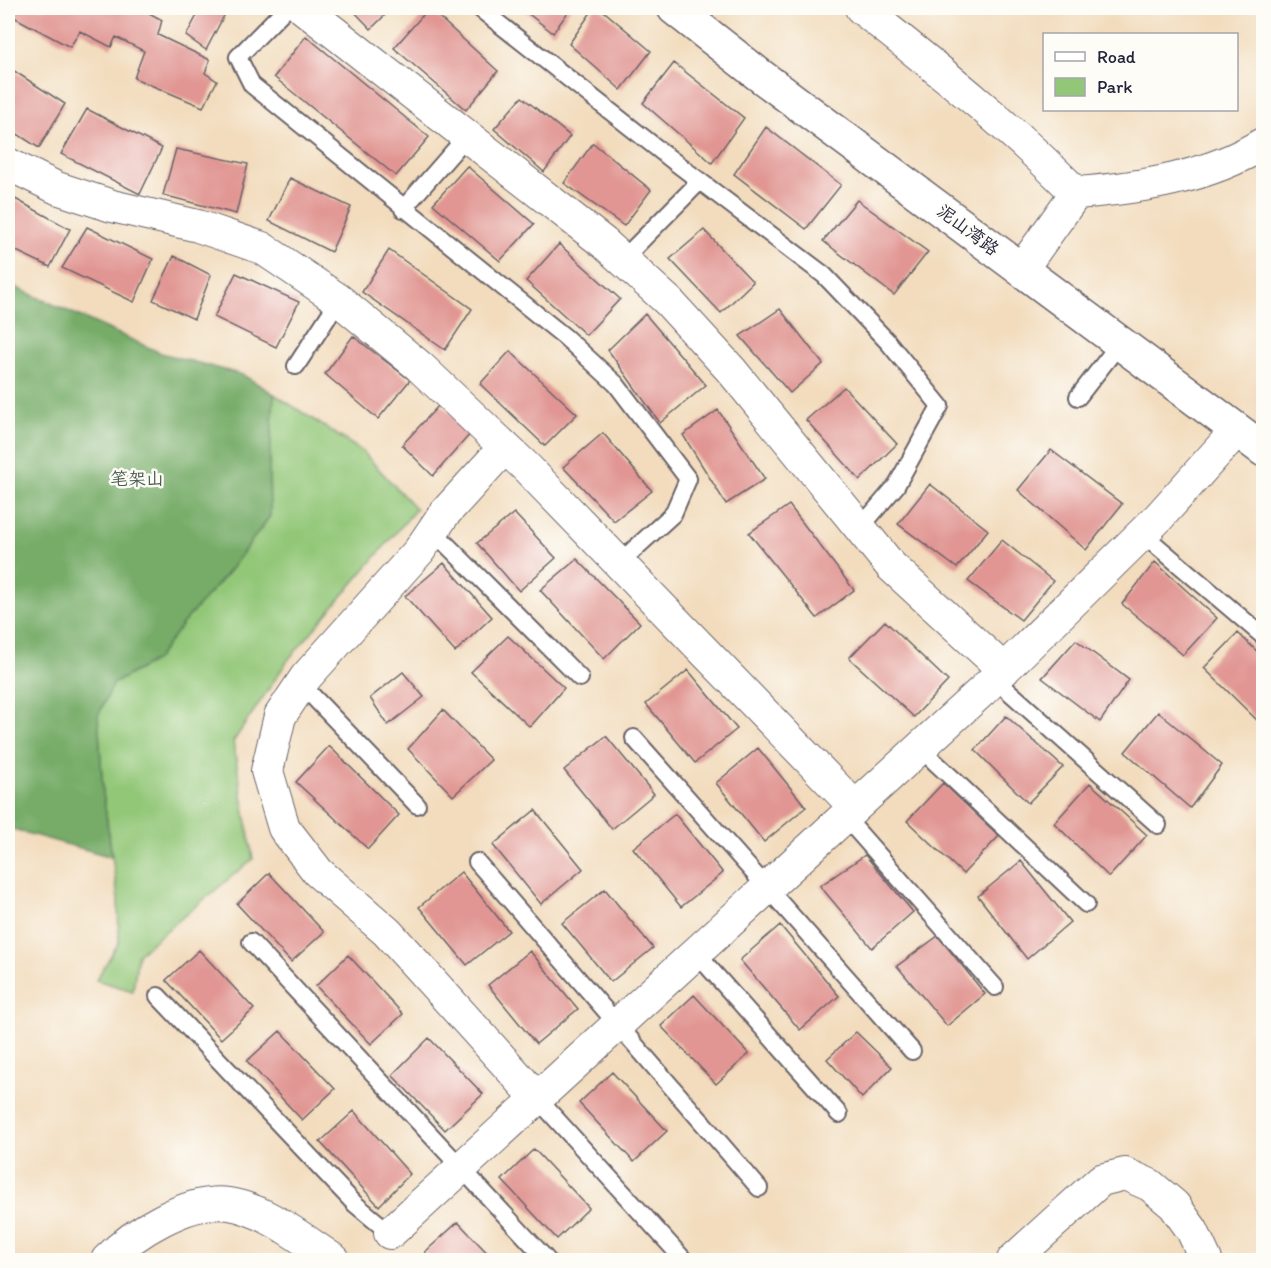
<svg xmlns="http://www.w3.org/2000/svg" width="1271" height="1268" font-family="Itim,'LXGW WenKai TC',sans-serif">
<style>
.green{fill:#93c778;stroke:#5a745a;stroke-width:1.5}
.forest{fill:#76ac68;stroke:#4c6752;stroke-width:1.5}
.building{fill:#e19693}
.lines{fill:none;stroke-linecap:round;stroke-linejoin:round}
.service-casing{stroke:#6b6368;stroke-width:20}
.minor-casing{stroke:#6b6368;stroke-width:34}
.tertiary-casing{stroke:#6b6368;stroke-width:36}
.service{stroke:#fff;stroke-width:16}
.minor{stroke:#fff;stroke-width:32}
.tertiary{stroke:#fff;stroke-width:33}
.labels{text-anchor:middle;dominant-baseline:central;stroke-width:5;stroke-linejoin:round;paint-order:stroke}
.street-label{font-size:18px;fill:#22223b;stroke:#fdfcf7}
.park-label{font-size:18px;fill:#4a5c50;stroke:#fdfcf7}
</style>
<rect width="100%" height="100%" fill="#fdfcf7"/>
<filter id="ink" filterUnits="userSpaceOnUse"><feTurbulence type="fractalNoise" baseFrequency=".0167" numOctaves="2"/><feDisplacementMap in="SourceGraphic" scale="12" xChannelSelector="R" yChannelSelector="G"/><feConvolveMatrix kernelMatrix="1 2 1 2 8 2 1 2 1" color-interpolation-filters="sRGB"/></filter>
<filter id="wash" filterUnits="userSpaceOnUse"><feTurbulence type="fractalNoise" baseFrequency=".008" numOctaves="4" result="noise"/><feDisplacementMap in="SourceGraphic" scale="24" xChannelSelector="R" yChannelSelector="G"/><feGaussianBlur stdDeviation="1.35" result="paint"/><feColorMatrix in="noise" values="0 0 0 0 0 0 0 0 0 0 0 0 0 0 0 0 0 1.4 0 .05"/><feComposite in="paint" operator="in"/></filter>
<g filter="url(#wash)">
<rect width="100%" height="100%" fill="#f2dcbd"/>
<!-- green -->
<path class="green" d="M274 394 362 451 416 509 288 660 233 742 253 859 138 954 133 991 96 980 119 942 118 899 103 793 98 715 114 683 156 660 183 623 230 570 270 516 269 470Z"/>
<!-- forest -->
<path class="forest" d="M8 284 161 353 243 375 274 394 269 470 270 516 230 570 183 623 156 660 114 683 98 715 103 793 112 857 8 828Z"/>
<g id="blocks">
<!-- building -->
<path class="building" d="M8 8H140L162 20 158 35 210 60 205 73 217 81 203 107 134 78 144 51 116 37 111 47 80 31 70 47 8 14Z
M201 8H228L206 50 186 36Z
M351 8H392L371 29Z
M429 8 498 71 466 110 394 48Z
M521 8H571L553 33Z
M594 8H600L651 51 621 90 569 44Z
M306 36 429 137 396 176 274 77Z
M674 63 744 118 712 163 643 103Z
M8 67 65 104 39 148 8 128Z
M522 97 570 136 544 172 494 129Z
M87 109 162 148 140 194 61 154Z
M766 127 841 185 806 229 734 174Z
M593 143 651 190 624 226 564 183Z
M176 149 248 164 236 214 163 195Z
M467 166 534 224 500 261 433 204Z
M290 178 351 207 331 252 269 221Z
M8 195 70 229 50 267 8 247Z
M857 200 928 252 894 295 823 241Z
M87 227 153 259 134 302 62 268Z
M704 230 753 282 721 313 670 259Z
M559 244 620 299 586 335 526 281Z
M389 250 472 309 445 350 362 292Z
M174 256 211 275 194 319 153 300Z
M236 273 299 302 276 347 214 317Z
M780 309 823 364 790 393 740 336Z
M645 314 706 385 660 423 608 350Z
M353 336 410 380 378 419 325 374Z
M510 351 577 414 545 446 480 384Z
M844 387 897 444 860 480 806 420Z
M440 404 471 433 433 476 402 445Z
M718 410 765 479 726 504 683 435Z
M603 433 652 491 614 521 563 467Z
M1051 450 1122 504 1086 550 1018 490Z
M930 484 988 530 957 568 898 524Z
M789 505 854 590 817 618 749 533Z
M514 513 556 558 519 591 477 543Z
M1002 540 1053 581 1021 620 968 581Z
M577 559 640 623 604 659 540 590Z
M1155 562 1217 618 1183 655 1122 604Z
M444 563 492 617 455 652 405 596Z
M885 621 948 681 914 717 849 658Z
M1238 633 1264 658V727L1204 668Z
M508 636 564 688 530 727 471 672Z
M1076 640 1129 680 1100 722 1042 678Z
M688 670 737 729 695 763 646 704Z
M403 672 424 697 388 725 370 698Z
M443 710 491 760 453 796 408 749Z
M1158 712 1222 765 1190 808 1125 752Z
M1006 716 1063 767 1028 803 975 750Z
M606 736 654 794 612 829 564 770Z
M329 746 399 815 368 849 296 782Z
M758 748 806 807 764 842 716 783Z
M943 783 999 836 963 874 907 821Z
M1090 783 1147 835 1109 877 1054 823Z
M535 810 583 869 541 904 493 845Z
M675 814 723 873 681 907 633 848Z
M865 855 913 912 872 948 820 886Z
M1021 861 1070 922 1027 959 978 896Z
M461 872 509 931 467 965 419 907Z
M269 873 324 932 291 962 237 904Z
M605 889 653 948 611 982 562 923Z
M780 925 839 996 800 1030 740 960Z
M938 936 985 994 947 1026 897 966Z
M199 950 254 1009 221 1039 166 980Z
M530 951 578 1009 536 1044 488 985Z
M348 955 403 1014 371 1044 316 986Z
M694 995 749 1054 716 1084 661 1026Z
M280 1031 335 1089 302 1120 247 1061Z
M856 1032 892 1067 862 1098 827 1059Z
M429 1038 483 1094 445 1130 392 1075Z
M612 1072 667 1131 634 1162 579 1103Z
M354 1111 410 1174 379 1206 320 1142Z
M534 1149 589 1208 557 1239 502 1180Z
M458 1222 494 1260H433L425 1252Z"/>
</g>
</g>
<g filter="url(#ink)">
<use href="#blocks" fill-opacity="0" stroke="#6b6368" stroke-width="1.5"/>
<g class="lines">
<defs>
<path id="service" d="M286 8 238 57 252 85 565 337 616 384 688 479 673 514 619 563
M479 8 672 160 824 275 888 342 940 406 896 486 860 528
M403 209 466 137
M622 260 700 181
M296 366 339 300
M1078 397 1120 343
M433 531 580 678
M1143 534 1264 637
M995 679 1158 825
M301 684 417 805
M634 738 912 1051
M920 748 1086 904
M845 817 995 987
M477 862 759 1188
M251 942 547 1260
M696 953 839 1114
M158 996 355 1204 390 1233
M537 1098 684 1260"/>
<path id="minor" d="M303 8 604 243 669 302 732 371 891 566 1004 670
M861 8C935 67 1009 125 1076 193 1140 188 1208 178 1264 143
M8 164 57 188 112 206 198 226 262 248 339 300 419 366 526 467 855 807
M1021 270 1076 193
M505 447 444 514 419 551 306 677 280 716 267 771 284 828 318 872 387 932 537 1098
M390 1233 982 691 1159 517 1237 430
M107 1260C133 1233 189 1198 229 1204 267 1210 303 1240 334 1260
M1013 1260 1101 1180 1125 1174 1150 1185 1174 1205 1192 1230 1206 1260"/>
<path id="tertiary" d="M674 8 758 74 1264 450"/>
</defs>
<!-- service casing -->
<use href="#service" class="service-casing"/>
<!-- minor casing -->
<use href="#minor" class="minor-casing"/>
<!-- tertiary casing -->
<use href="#tertiary" class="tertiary-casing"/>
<!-- service -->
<use href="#service" class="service"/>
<!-- minor -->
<use href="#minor" class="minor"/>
<!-- tertiary -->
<use href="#tertiary" class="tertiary"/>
</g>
</g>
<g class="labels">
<!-- street labels -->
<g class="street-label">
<text transform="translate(968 230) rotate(37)">泥山湾路</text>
</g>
<!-- park labels -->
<g class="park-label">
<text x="137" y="479">笔架山</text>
</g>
</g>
<!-- margin -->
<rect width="1271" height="1268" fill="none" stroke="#fdfcf7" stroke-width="30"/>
<!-- legend -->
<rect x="1043" y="33" width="195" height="78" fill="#fdfcf7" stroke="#a5a5ac" stroke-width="1.5"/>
<rect x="1055" y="52" width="30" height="9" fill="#ffffff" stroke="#a5a5ac" stroke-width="1.5"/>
<text x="1097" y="63" font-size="18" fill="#22223b">Road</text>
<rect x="1055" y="78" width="30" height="18" fill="#93c778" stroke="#a5a5ac" stroke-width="1.5"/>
<text x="1097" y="93" font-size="18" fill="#22223b">Park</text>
</svg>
